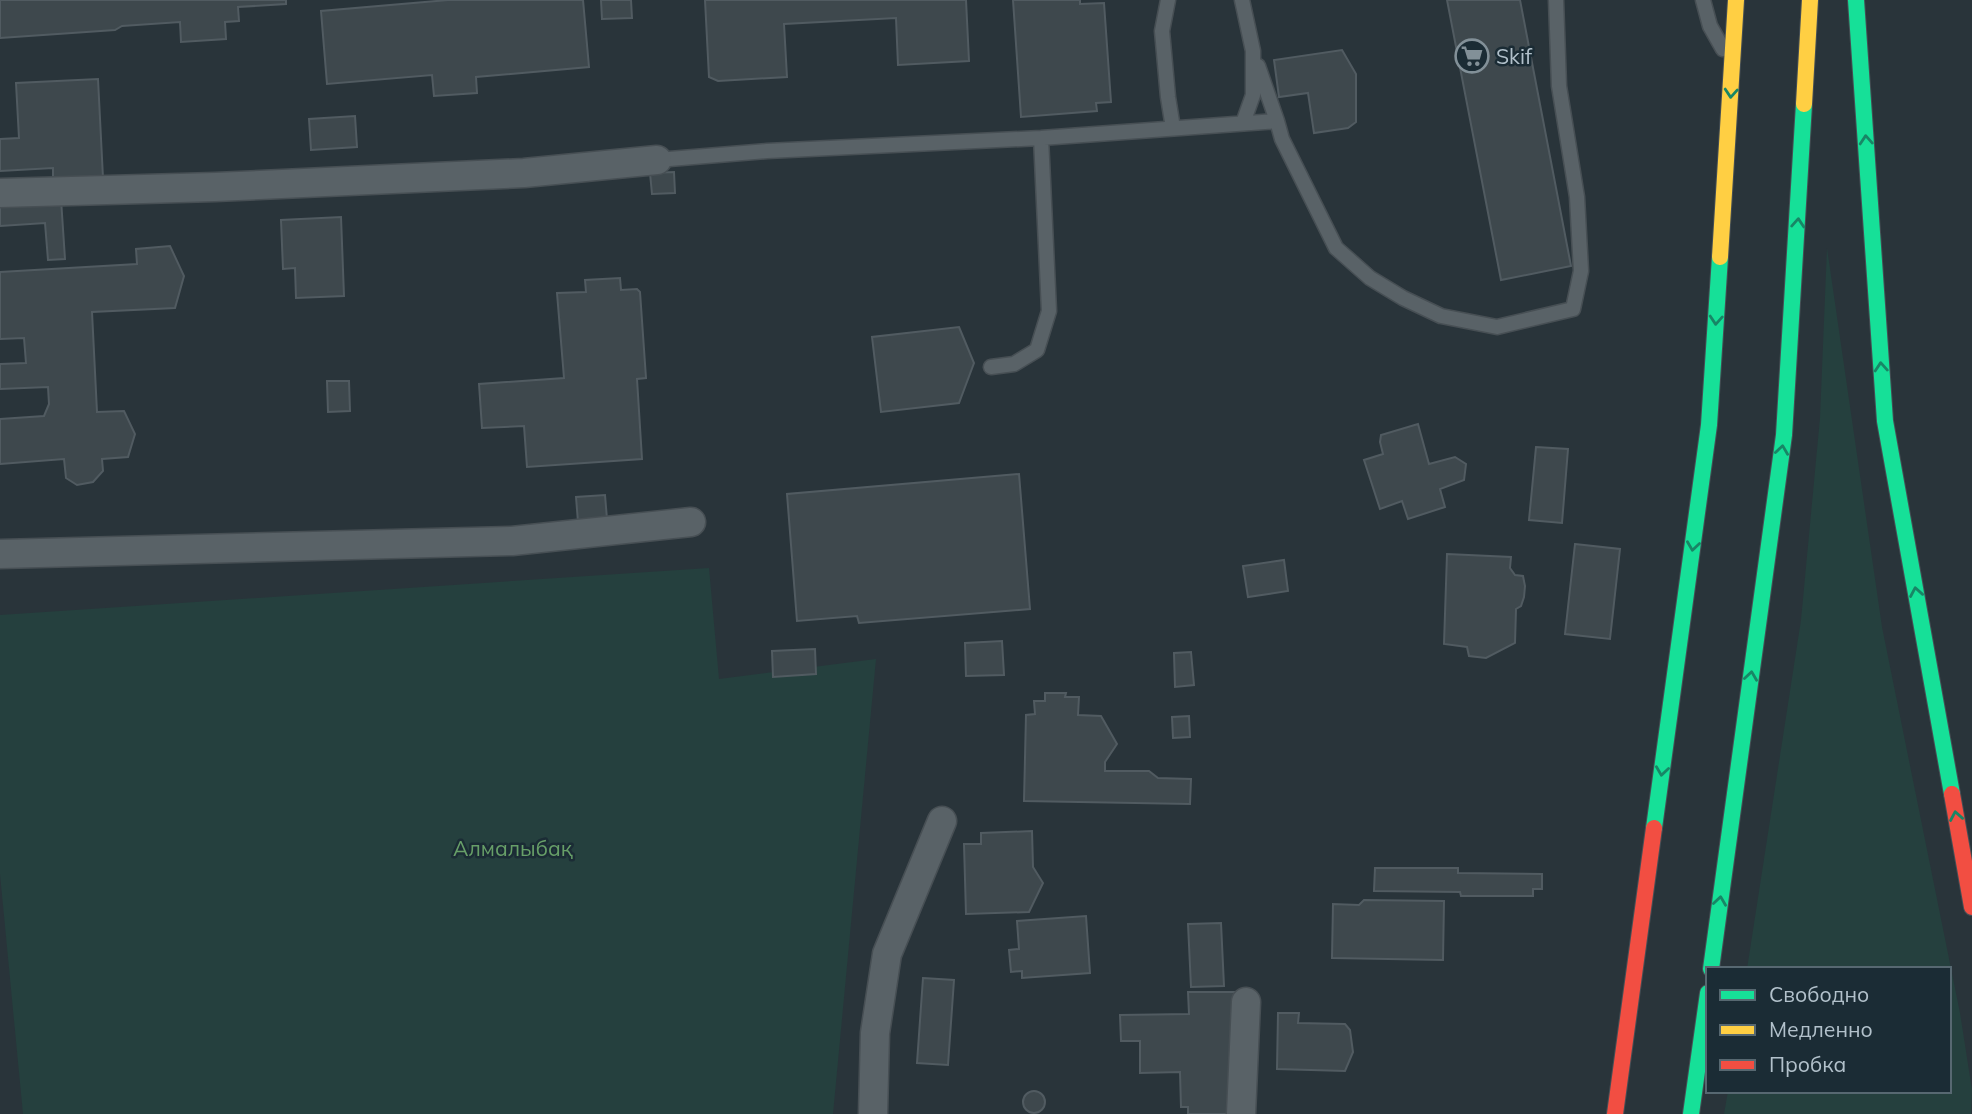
<svg xmlns="http://www.w3.org/2000/svg" width="1972" height="1114" font-family="Mulish,sans-serif">
<style>
.green{fill:#25403e}
.building{fill:#3e484d;stroke:#515b61;stroke-width:2}
.lines{fill:none;stroke-linecap:round;stroke-linejoin:round}
.lane-casing{stroke:#474f54;stroke-width:17}
.street-casing{stroke:#474f54;stroke-width:31}
.fast-casing{stroke:#464f55;stroke-width:18}
.slow-casing{stroke:#464f55;stroke-width:18}
.jam-casing{stroke:#464f55;stroke-width:18}
.lane{stroke:#596267;stroke-width:14}
.street{stroke:#596267;stroke-width:28}
.fast{stroke:#16e098;stroke-width:16}
.slow{stroke:#ffcf43;stroke-width:16}
.jam{stroke:#f24e42;stroke-width:16}
.oneway{stroke:#188666}
.labels{text-anchor:middle;dominant-baseline:central;stroke-width:5;stroke-linejoin:round;paint-order:stroke}
.poi-label{font-size:21px;fill:#b2c1cb;stroke:#1b2c35;text-anchor:start}
.park-label{font-size:21px;fill:#679f68;stroke:#1b2c35}
</style>
<rect width="100%" height="100%" fill="#29343a"/>
<!-- green -->
<path class="green" d="M1827 248 1882 627 1960 1013 1972 1090 1971 1114H1724L1728 1091H1949V969H1747L1801 620 1820 418Z
M709 568 719 679 876 659 833 1114H23L0 874V615Z"/>
<!-- building -->
<path class="building" d="M0 0H286V4L238 7 239 21 225 22 226 39 181 42 180 22 122 26 115 30 0 38Z
M448 0H583L589 67 476 77 477 93 434 96 432 75 327 84 321 11Z
M601 0H631L632 18 602 19Z
M705 0H966L969 61 898 65 896 18 784 24 787 77 718 81 709 77Z
M1013 0H1080V4L1104 3 1111 102 1096 103 1097 111 1021 117Z
M1447 0H1520L1571 266 1501 280Z
M1342 50 1356 74V122L1348 128 1314 133 1308 93 1279 97 1274 60Z
M98 79 103 178 53 180V168L0 171V139L19 138 16 83Z
M355 116 357 147 311 150 309 119Z
M674 172 675 193 652 194 650 173Z
M61 199 65 259 48 260 45 223 0 226V203Z
M341 217 344 296 296 298 295 268 283 269 281 220Z
M170 246 184 276 175 308 92 312 97 412 124 411 135 434 128 457 102 459 103 471 93 482 77 485 66 478 64 459 0 464V419L44 416 49 404 48 387 0 389V364L26 363 24 338 0 339V272L137 264 136 249Z
M620 278 621 290 637 289 640 292 646 378 637 379 642 459 527 467 524 426 482 428 479 384 564 378 557 293 586 292 585 280Z
M959 327 974 363 959 403 881 412 872 337Z
M327 381H349L350 411 328 412Z
M1418 424 1429 464 1455 457 1466 464 1464 480 1440 489 1445 507 1408 519 1402 501 1380 509 1364 460 1383 454 1380 442 1381 435Z
M1536 447 1568 449 1562 523 1529 520Z
M1019 474 1030 609 859 623 857 616 797 621 787 494Z
M605 495 607 519 578 522 576 497Z
M1575 544 1620 549 1610 639 1565 634Z
M1447 554 1511 557 1510 568 1515 575 1523 576 1525 586 1524 597 1521 606 1516 609 1515 643 1486 658 1469 656 1467 647 1444 644Z
M1284 560 1288 591 1248 597 1243 566Z
M1002 641 1004 675 966 676 965 643Z
M815 649 816 674 773 677 772 651Z
M1191 652 1194 685 1175 687 1174 653Z
M1045 693H1066L1065 697H1079L1078 715 1101 716 1117 744 1105 762V771H1149L1158 778 1191 779 1190 804 1024 801 1026 715 1035 714 1034 701H1045Z
M1189 716 1190 737 1173 738 1172 717Z
M1032 831 1033 867 1043 883 1029 912 966 914 964 844H981V833Z
M1375 868H1458V873L1542 874V889H1533V896H1461L1460 892 1374 891Z
M1364 900 1444 901 1443 960 1332 958 1333 904 1359 905Z
M1086 916 1090 973 1022 978V971L1011 972 1009 950 1019 949 1017 921Z
M1221 923 1224 986 1191 987 1188 924Z
M923 978 954 980 948 1065 917 1063Z
M1188 992H1235L1236 1069 1233 1114H1188V1107H1181L1180 1072 1140 1073V1041H1121L1120 1015 1189 1014Z
M1278 1013H1299L1298 1023 1345 1024 1350 1030 1353 1052 1345 1071 1277 1069Z
M1023 1102a11 11 0 1 1 22 0a11 11 0 1 1-22 0Z"/>
<g class="lines">
<defs>
<path id="lane" d="M1168 0 1162 31 1168 97 1173 128
M1242 0 1253 51V95L1243 123
M1703 0 1710 26 1723 49
M1258 66 1277 121
M657 160 767 151 1041 138 1277 121 1282 139 1336 248 1370 278 1403 298 1441 316 1497 327 1573 309 1581 271 1577 197 1559 86 1556 0
M991 367 1014 364 1037 350 1049 311 1041 138"/>
<path id="street" d="M0 193 215 187 524 173 657 160
M0 554 512 541 691 522
M873 1114 875 1033 887 954 942 821
M1241 1114 1246 1002"/>
<path id="fast" d="M1856 0 1885 421 1952 794
M1654 828 1709 425 1720 257
M1711 969 1784 435 1804 104
M1691 1114 1708 993"/>
<path id="slow" d="M1804 104 1810 0
M1720 257 1736 0"/>
<path id="jam" d="M1952 794 1972 907
M1615 1114 1654 828"/>
</defs>
<!-- lane casing -->
<use href="#lane" class="lane-casing"/>
<!-- street casing -->
<use href="#street" class="street-casing"/>
<!-- fast casing -->
<use href="#fast" class="fast-casing"/>
<!-- slow casing -->
<use href="#slow" class="slow-casing"/>
<!-- jam casing -->
<use href="#jam" class="jam-casing"/>
<!-- lane -->
<use href="#lane" class="lane"/>
<!-- street -->
<use href="#street" class="street"/>
<!-- fast -->
<use href="#fast" class="fast"/>
<!-- slow -->
<use href="#slow" class="slow"/>
<!-- jam -->
<use href="#jam" class="jam"/>
</g>
<!-- one-way arrows -->
<defs><path id="oneway-chevron" d="M-2-3.5L2.5 0L-2 3.5" fill="none" stroke-width="1.6" stroke-linecap="round" stroke-linejoin="round" transform="scale(1.75)"/></defs>
<g class="oneway">
<use href="#oneway-chevron" transform="translate(1731 93) rotate(94)"/>
<use href="#oneway-chevron" transform="translate(1866 140) rotate(-94)"/>
<use href="#oneway-chevron" transform="translate(1798 223) rotate(-86)"/>
<use href="#oneway-chevron" transform="translate(1716 320) rotate(94)"/>
<use href="#oneway-chevron" transform="translate(1881 367) rotate(-94)"/>
<use href="#oneway-chevron" transform="translate(1782 450) rotate(-82)"/>
<use href="#oneway-chevron" transform="translate(1693 546) rotate(98)"/>
<use href="#oneway-chevron" transform="translate(1916 592) rotate(-100)"/>
<use href="#oneway-chevron" transform="translate(1751 676) rotate(-82)"/>
<use href="#oneway-chevron" transform="translate(1662 771) rotate(98)"/>
<use href="#oneway-chevron" transform="translate(1956 816) rotate(-100)"/>
<use href="#oneway-chevron" transform="translate(1720 901) rotate(-82)"/>
</g>
<!-- icons -->
<defs>
<symbol id="supermarket-ring" viewBox="-11 -11 22 22"><circle r="9.5" fill="#1b2c35" stroke="#829098" stroke-width="1.5"/><path d="M-6-5.5h2.5l.6 2H6L4.5 2H-2.5L-4.4-4H-6ZM-1.5 3.2a1.3 1.3 0 1 0 .1 0ZM3 3.2a1.3 1.3 0 1 0 .1 0Z" fill="#829098"/></symbol>
</defs>
<g fill-rule="evenodd">
<use href="#supermarket-ring" x="1453" y="37" width="38" height="38"/>
</g>
<g class="labels">
<!-- poi labels -->
<g class="poi-label">
<text x="1496" y="56">Skif</text>
</g>
<!-- park labels -->
<g class="park-label">
<text x="513" y="848">Алмалыбақ</text>
</g>
</g>
<!-- legend -->
<rect x="1706" y="967" width="245" height="126" fill="#1b2c35" stroke="#576871" stroke-width="2"/>
<rect x="1720" y="990" width="35" height="10" fill="#16e098" stroke="#576871" stroke-width="2"/>
<text x="1769" y="1002" font-size="21" fill="#b2c1cb">Свободно</text>
<rect x="1720" y="1025" width="35" height="10" fill="#ffcf43" stroke="#576871" stroke-width="2"/>
<text x="1769" y="1037" font-size="21" fill="#b2c1cb">Медленно</text>
<rect x="1720" y="1060" width="35" height="10" fill="#f24e42" stroke="#576871" stroke-width="2"/>
<text x="1769" y="1072" font-size="21" fill="#b2c1cb">Пробка</text>
</svg>
